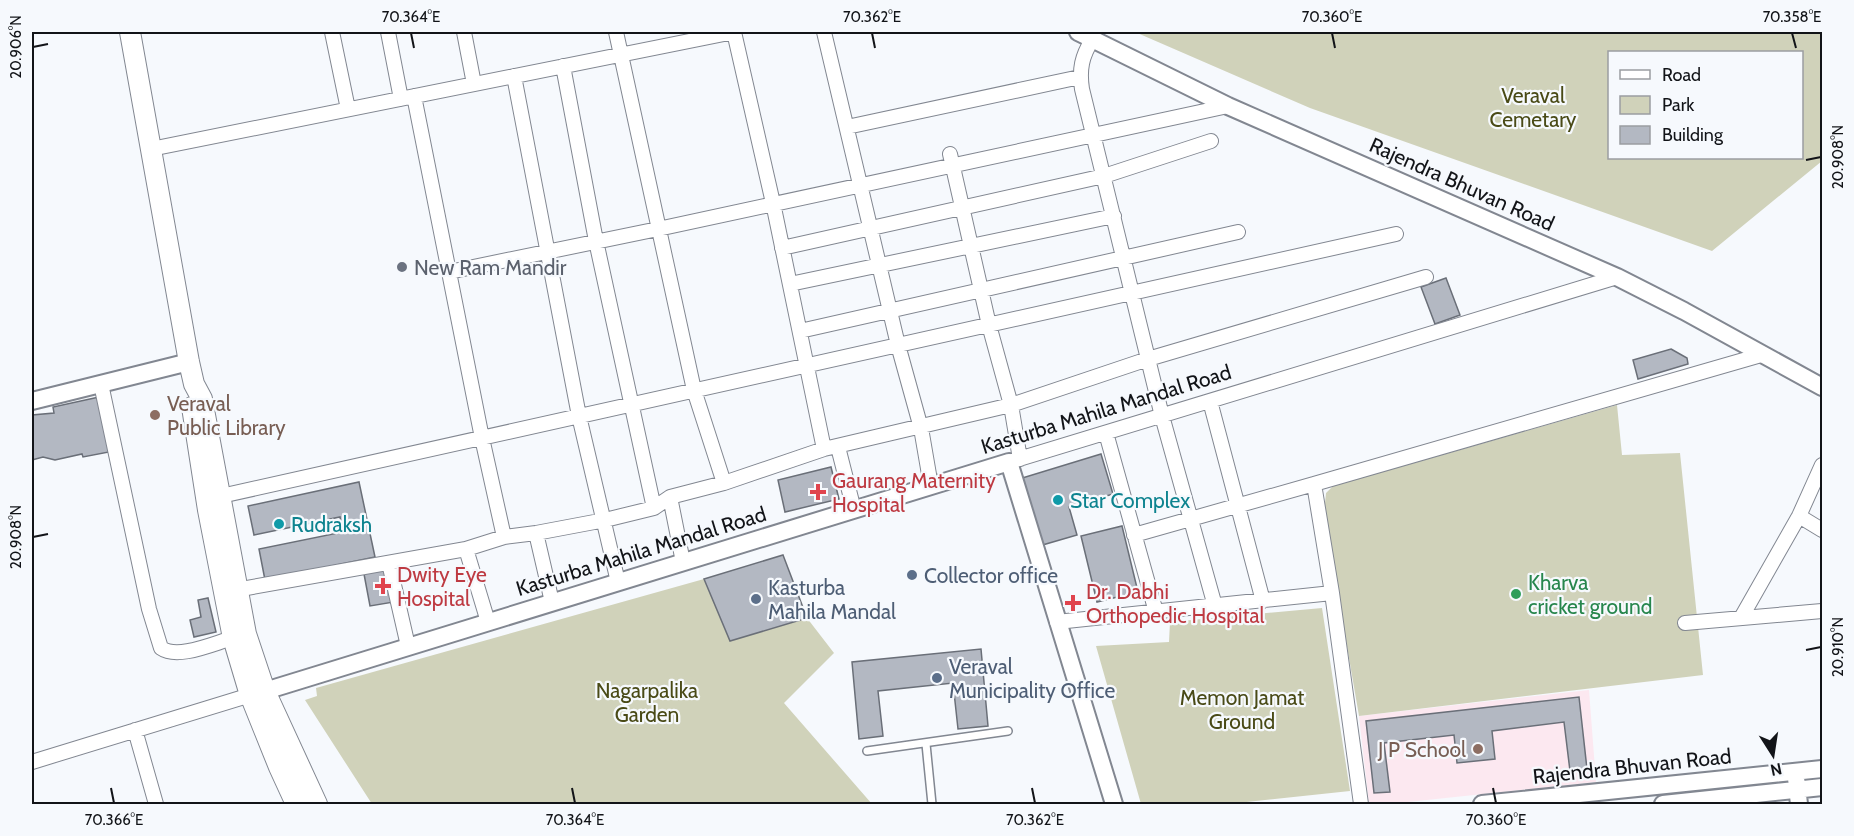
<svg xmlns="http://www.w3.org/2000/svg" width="1854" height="836" font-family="Cabin,sans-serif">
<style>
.education{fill:#fce8f0}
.green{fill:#d0d2ba;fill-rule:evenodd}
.building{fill:#b3b8c2;stroke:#6a6f78;stroke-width:1.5}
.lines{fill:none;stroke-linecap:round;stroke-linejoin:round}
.service-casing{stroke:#828791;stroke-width:10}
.minor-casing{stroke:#828791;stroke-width:16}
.tertiary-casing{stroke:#828791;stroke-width:20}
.secondary-casing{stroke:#828791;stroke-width:22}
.service{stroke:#fff;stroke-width:7}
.minor{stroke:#fff;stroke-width:14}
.tertiary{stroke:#fff;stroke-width:16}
.secondary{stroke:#fff;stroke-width:20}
.ticks{fill:none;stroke:#121418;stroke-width:2}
.worship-dot{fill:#6b7280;stroke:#f6f9fd;stroke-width:2}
.education-dot{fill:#8d6e63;stroke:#f6f9fd;stroke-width:2}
.health-dot{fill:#e0444e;stroke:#f6f9fd;stroke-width:2}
.culture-dot{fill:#0f9aa8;stroke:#f6f9fd;stroke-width:2}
.service-dot{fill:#5c6f8a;stroke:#f6f9fd;stroke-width:2}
.leisure-dot{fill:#2e9e5b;stroke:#f6f9fd;stroke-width:2}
.labels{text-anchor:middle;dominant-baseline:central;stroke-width:4.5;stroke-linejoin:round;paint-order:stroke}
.park-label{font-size:21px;fill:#494a16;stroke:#f6f9fd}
.street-label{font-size:21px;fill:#121418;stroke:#f6f9fd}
.worship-label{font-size:21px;fill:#5b616d;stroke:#f6f9fd;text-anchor:start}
.education-label{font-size:21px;fill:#785e54;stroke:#f6f9fd;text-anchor:start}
.health-label{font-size:21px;fill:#be3a42;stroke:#f6f9fd;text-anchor:start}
.culture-label{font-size:21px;fill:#0d838f;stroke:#f6f9fd;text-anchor:start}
.service-label{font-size:21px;fill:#4e5e75;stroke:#f6f9fd;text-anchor:start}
.leisure-label{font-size:21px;fill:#27864d;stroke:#f6f9fd;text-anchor:start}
.neatline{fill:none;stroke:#121418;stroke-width:2}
.ticks-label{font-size:15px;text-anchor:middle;fill:#121418}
</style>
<rect width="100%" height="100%" fill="#f6f9fd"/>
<!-- education -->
<path class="education" d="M1589 690 1596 782 1389 804H1369L1359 716Z"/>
<!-- green -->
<path class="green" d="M1135 32H1822V161L1712 251 1310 108ZM1610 52H1802V158H1610Z
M1617 405 1622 455 1680 453 1703 675 1359 716 1324 513 1326 493 1333 486Z
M704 579 730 641 807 618 834 653 784 703 872 804H372L305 700 317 696 316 688Z
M1322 608 1350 791 1228 804H1141L1096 646 1169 642 1170 622Z"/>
<!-- building -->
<path class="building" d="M1446 278 1460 315 1435 324 1421 287Z
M1671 349 1687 358 1688 364 1638 379 1633 360Z
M99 397 98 401 109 452 83 457 82 454 55 460 43 457 32 460V415L54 413 53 407Z
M1101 454 1113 494 1069 507 1077 535 1039 546 1019 479Z
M831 467 839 499 785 512 778 480Z
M359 482 375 557 265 580 259 549 343 532 340 517 254 535 248 506Z
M1122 526 1138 592 1097 602 1081 536Z
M783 555 807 618 730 641 704 579Z
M388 569 394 602 370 606 364 574Z
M208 598 216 632 194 637 190 620 201 617 198 600Z
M981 649 988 726 958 729 953 683 878 691 883 736 859 739 852 662Z
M1579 697 1587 769 1570 771 1564 722 1492 731 1495 759 1457 763 1454 735 1384 743 1390 792 1374 793 1366 721Z"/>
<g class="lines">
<defs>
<path id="service" d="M926 744 932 804
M867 751 1008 731"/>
<path id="minor" d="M332 32 348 109
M388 32 401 99
M464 32 474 84
M616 32 694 390 724 483
M734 32 773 203 824 449
M824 32 898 345 921 428 931 486
M1092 40C1082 56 1079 69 1082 89L1162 416 1215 606
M563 66 596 241 654 508
M514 76 579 416 618 582
M414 96 482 438 504 537
M847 127 1080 77
M151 149 734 32
M950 154 989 325 1011 405 1020 459
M782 248 1104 176 1211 141
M449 272 658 229 1228 106
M790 284 1114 216
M800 331 1238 232
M101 384 149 609 161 648C178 660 214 643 233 638
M1210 401 1263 601
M1106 433 1156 612
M838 447 854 510
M1009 462 1617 277
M670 497 683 562
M212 498 1396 234
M1799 516 1822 530
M536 533 552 602
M1134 535 1314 484
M466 549 488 622
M389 563 408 646
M230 591 466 549 504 537 536 533 605 520 654 508 670 497 724 483 824 449 1011 405 1148 359 1426 277
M1741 618 1799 516 1822 465
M1057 622 1332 593
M1685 623 1822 611
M135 730 156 804
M32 762 257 693
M1361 804 1332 593 1314 484 1761 355"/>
<path id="tertiary" d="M1078 32 1228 106 1617 277 1684 311 1822 387
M32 401 189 362
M265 691 1009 462 1114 804
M1796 778 1799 804
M1482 804 1822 769
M1663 804 1822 787"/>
<path id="secondary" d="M130 32 189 362 194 384 202 399 246 634 265 691 317 804
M192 407 208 510 233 638 250 695 279 767 296 804"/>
</defs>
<!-- service casing -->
<use href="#service" class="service-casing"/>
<!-- minor casing -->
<use href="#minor" class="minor-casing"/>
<!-- tertiary casing -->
<use href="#tertiary" class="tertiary-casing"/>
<!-- secondary casing -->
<use href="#secondary" class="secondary-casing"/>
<!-- service -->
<use href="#service" class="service"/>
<!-- minor -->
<use href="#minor" class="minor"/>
<!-- tertiary -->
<use href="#tertiary" class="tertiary"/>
<!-- secondary -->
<use href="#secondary" class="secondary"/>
</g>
<!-- ticks -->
<path class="ticks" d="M411 33 414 48M872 33 875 48M1332 33 1335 48M1792 33 1796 48M33 47 48 44M1806 160 1821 157M33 537 48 534M1806 650 1821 647M111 788 114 803M572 788 575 803M1032 788 1035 803M1493 788 1496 803"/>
<!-- markers -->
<circle class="worship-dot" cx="402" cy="267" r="6"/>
<g class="education-dot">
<circle cx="155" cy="415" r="6"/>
<circle cx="1478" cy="749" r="6"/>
</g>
<g class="health-dot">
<path d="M815 483h6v6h6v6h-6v6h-6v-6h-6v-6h6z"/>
<path d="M380 577h6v6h6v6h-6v6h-6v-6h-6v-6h6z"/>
<path d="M1070 594h6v6h6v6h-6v6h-6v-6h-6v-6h6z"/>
</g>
<g class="culture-dot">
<circle cx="1058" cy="500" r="6"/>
<circle cx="279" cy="524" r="6"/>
</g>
<g class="service-dot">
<circle cx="912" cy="575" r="6"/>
<circle cx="756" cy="599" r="6"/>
<circle cx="937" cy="678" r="6"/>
</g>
<circle class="leisure-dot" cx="1516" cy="594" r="6"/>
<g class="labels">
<!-- park labels -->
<g class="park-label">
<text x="1533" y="95">Veraval<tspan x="1533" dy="24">Cemetary</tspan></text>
<text x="647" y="690">Nagarpalika<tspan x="647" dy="24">Garden</tspan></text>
<text x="1242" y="697">Memon Jamat<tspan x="1242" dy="24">Ground</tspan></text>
</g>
<!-- street labels -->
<g class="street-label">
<text transform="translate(1462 184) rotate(24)">Rajendra Bhuvan Road</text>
<text transform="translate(1106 409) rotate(-17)">Kasturba Mahila Mandal Road</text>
<text transform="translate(641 551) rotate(-17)">Kasturba Mahila Mandal Road</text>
<text transform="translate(1632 766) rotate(-6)">Rajendra Bhuvan Road</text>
</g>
<!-- worship labels -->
<g class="worship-label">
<text x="414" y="267">New Ram Mandir</text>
</g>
<!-- education labels -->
<g class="education-label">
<text x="167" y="403">Veraval<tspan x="167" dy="24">Public Library</tspan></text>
<text x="1466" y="749" text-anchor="end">J P School</text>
</g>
<!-- health labels -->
<g class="health-label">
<text x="832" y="480">Gaurang Maternity<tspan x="832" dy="24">Hospital</tspan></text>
<text x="397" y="574">Dwity Eye<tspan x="397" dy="24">Hospital</tspan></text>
<text x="1086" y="591">Dr. Dabhi<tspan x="1086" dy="24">Orthopedic Hospital</tspan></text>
</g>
<!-- culture labels -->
<g class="culture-label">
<text x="1070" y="500">Star Complex</text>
<text x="291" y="524">Rudraksh</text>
</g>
<!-- service labels -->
<g class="service-label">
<text x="924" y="575">Collector office</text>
<text x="768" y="587">Kasturba<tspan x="768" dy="24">Mahila Mandal</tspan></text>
<text x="949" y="666">Veraval<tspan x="949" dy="24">Municipality Office</tspan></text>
</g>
<!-- leisure labels -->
<g class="leisure-label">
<text x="1528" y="582">Kharva<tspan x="1528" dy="24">cricket ground</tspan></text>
</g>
</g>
<!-- border -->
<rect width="1854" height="836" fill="none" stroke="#f6f9fd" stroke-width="66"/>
<!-- legend -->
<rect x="1608" y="51" width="195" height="108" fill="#f6f9fd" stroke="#9b9da1" stroke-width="1.5"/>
<rect x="1620" y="70" width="30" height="9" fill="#ffffff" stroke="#9b9da1" stroke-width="1.5"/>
<text x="1662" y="81" font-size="18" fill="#121418">Road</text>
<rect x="1620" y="96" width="30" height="18" fill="#d0d2ba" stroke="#9b9da1" stroke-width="1.5"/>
<text x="1662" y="111" font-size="18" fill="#121418">Park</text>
<rect x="1620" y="126" width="30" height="18" fill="#b3b8c2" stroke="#9b9da1" stroke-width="1.5"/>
<text x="1662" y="141" font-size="18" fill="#121418">Building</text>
<!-- north arrow -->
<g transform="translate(1773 755) rotate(168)" stroke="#f6f9fd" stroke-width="4.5" paint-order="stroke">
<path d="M0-4.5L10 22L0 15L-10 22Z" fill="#121418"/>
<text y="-9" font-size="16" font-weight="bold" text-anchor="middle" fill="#121418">N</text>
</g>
<rect x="33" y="33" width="1788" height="770" class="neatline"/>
<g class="ticks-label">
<text x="411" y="22">70.364°E</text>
<text x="872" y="22">70.362°E</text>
<text x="1332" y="22">70.360°E</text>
<text x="1792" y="22">70.358°E</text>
<text transform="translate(16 47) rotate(-90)" y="5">20.906°N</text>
<text transform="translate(1838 157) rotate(-90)" y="5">20.908°N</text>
<text transform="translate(16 537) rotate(-90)" y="5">20.908°N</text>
<text transform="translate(1838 647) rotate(-90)" y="5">20.910°N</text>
<text x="114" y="825">70.366°E</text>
<text x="575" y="825">70.364°E</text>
<text x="1035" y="825">70.362°E</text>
<text x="1496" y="825">70.360°E</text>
</g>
</svg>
